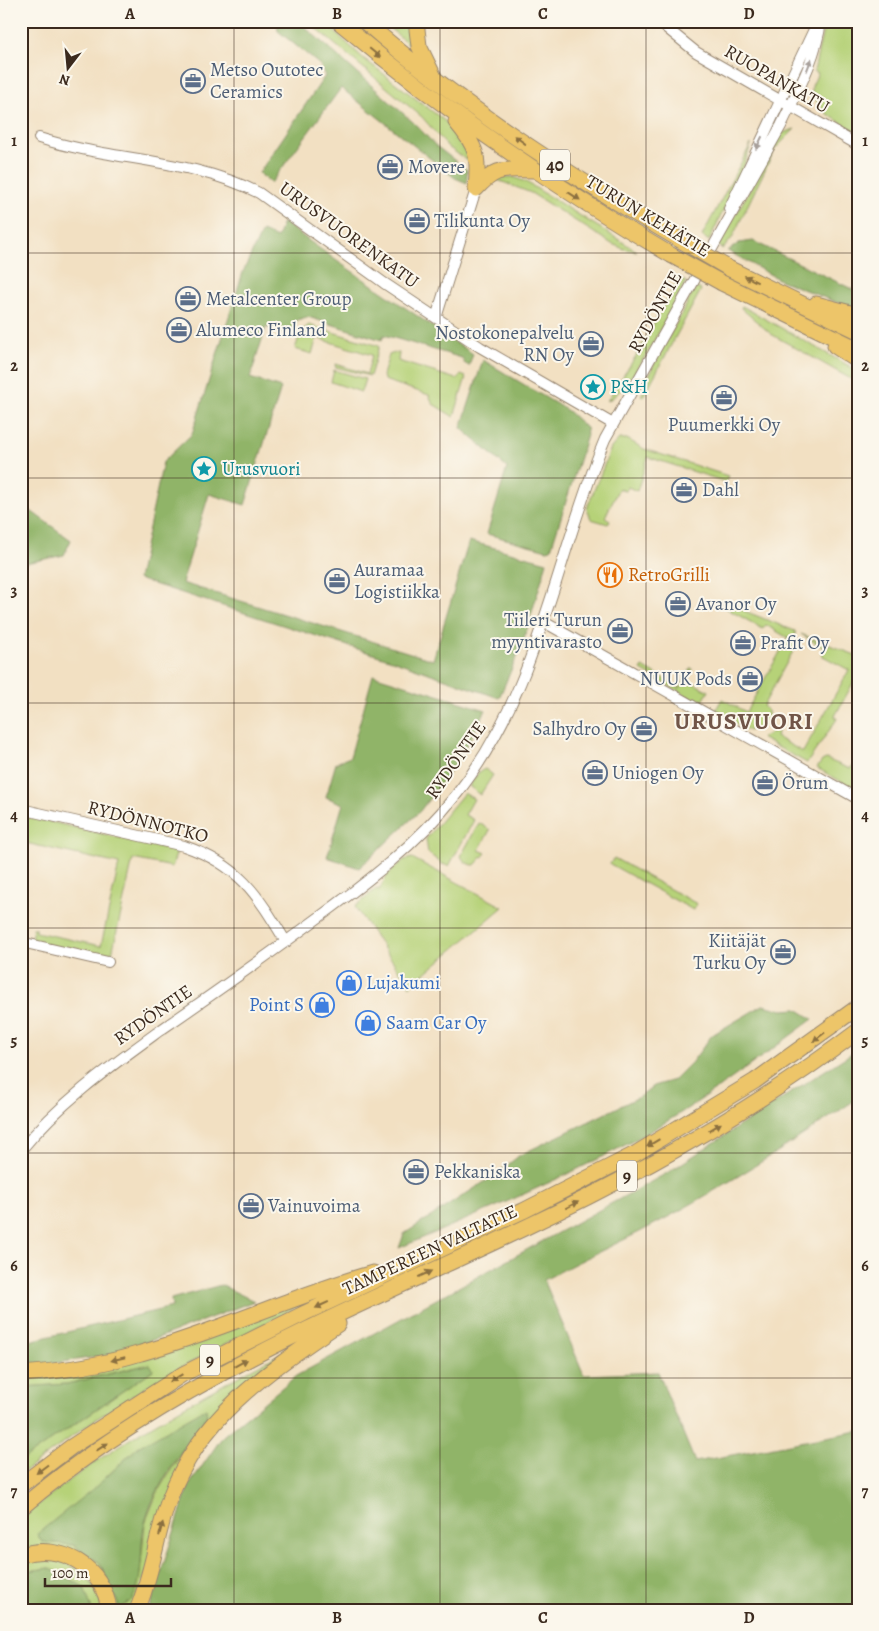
<svg xmlns="http://www.w3.org/2000/svg" width="879" height="1631" font-family="Alegreya,serif">
<style>
.green{fill:#b6d278;stroke:#787e4b;fill-rule:evenodd}
.forest{fill:#90b468;stroke:#666f43}
.lines{fill:none;stroke-linecap:round;stroke-linejoin:round}
.minor-casing{stroke:#968570;stroke-width:12}
.highway-casing{stroke:#968570;stroke-width:17}
.minor{stroke:#fff;stroke-width:10}
.highway{stroke:#edc569;stroke-width:15}
.highway-bridge-casing{stroke:#968570;stroke-width:17;stroke-linecap:butt}
.highway-bridge{stroke:#edc569;stroke-width:15}
.oneway{fill:#8b7040}
.oneway2{fill:#a79f9a}
.grid{fill:none;stroke:#3b2a1e;stroke-width:1;stroke-opacity:0.55}
.labels{text-anchor:middle;dominant-baseline:central;stroke-width:4;stroke-linejoin:round;paint-order:stroke}
.shield{fill:#fbf7ec;stroke:#75685c;stroke-width:1}
.shield-label{font-size:18px;font-weight:bold;fill:#3b2a1e}
.service-label{font-size:19px;fill:#4e5e75;stroke:#fbf7ec;text-anchor:start}
.street-label{font-size:19px;fill:#3b2a1e;stroke:#fbf7ec}
.culture-label{font-size:19px;fill:#0d838f;stroke:#fbf7ec;text-anchor:start}
.food-label{font-size:19px;fill:#c56008;stroke:#fbf7ec;text-anchor:start}
.shop-label{font-size:19px;fill:#366cbe;stroke:#fbf7ec;text-anchor:start}
.district-label{font-size:24px;font-weight:bold;letter-spacing:1px;fill:#715548;stroke:#fbf7ec}
.neatline{fill:none;stroke:#3b2a1e;stroke-width:2}
.grid-label{font-size:16px;text-anchor:middle;font-weight:bold;fill:#3b2a1e}
</style>
<rect width="100%" height="100%" fill="#fbf7ec"/>
<filter id="ink" filterUnits="userSpaceOnUse"><feTurbulence type="fractalNoise" baseFrequency=".02" numOctaves="2"/><feDisplacementMap in="SourceGraphic" scale="10" xChannelSelector="R" yChannelSelector="G"/><feConvolveMatrix kernelMatrix="1 2 1 2 8 2 1 2 1" color-interpolation-filters="sRGB"/></filter>
<filter id="wash" filterUnits="userSpaceOnUse"><feTurbulence type="fractalNoise" baseFrequency=".0096" numOctaves="4" result="noise"/><feDisplacementMap in="SourceGraphic" scale="20" xChannelSelector="R" yChannelSelector="G"/><feGaussianBlur stdDeviation="1.12" result="paint"/><feColorMatrix in="noise" values="0 0 0 0 0 0 0 0 0 0 0 0 0 0 0 0 0 1.4 0 .05"/><feComposite in="paint" operator="in"/></filter>
<g filter="url(#wash)">
<rect width="100%" height="100%" fill="#f2e0c2"/>
<!-- green -->
<path class="green" d="M307 21H323L363 58 463 135 472 164 448 147 422 117Z
M381 21H411L412 47 411 46Z
M825 21H858V134L826 113 812 96V86L818 73 814 71Z
M795 129 775 149 732 238 723 249 718 246 782 133Z
M751 144 744 166 709 241 702 236Z
M498 177H513L526 182 637 251 624 249 612 244 531 193 495 179Z
M679 278 686 282C670 310 634 388 607 401L636 356Z
M696 287 701 290 643 397 641 396 653 366Z
M742 306 858 371V383L771 334 741 308Z
M309 325 379 346 370 376 335 367 336 364 367 374 372 355 317 338 312 354 295 349 301 331Z
M394 353H399L398 361 456 379 461 375 466 377 454 417 433 404 429 395 384 380 383 375 389 355Z
M334 370 365 379 361 392 331 382Z
M619 439H627L644 449 728 476 726 482 648 457 637 491 628 487 626 491 619 488 605 517 610 520 608 524 591 519 587 508 611 448Z
M727 604 795 631 797 644 763 706 768 711 769 723 749 731 715 711 722 699 746 712 788 638 766 625 763 629 729 610 725 607Z
M801 634 858 656V674L835 716 837 719 807 763 761 738 778 729 776 737 803 752 849 670 821 655 824 648Z
M643 667 680 688 691 668 693 669 687 680 709 691 701 704 641 670Z
M826 759 850 769 858 759V791L817 768 822 761Z
M485 769 493 775 480 795 469 786 479 772Z
M464 793 474 799 465 815 474 820 449 866 442 864 428 853 426 839Z
M21 815 177 851 172 867 133 859 111 958 32 942 31 939 33 928H36V932L101 946 119 864 21 842Z
M479 823 490 830 479 850 486 853 475 865C468 865 464 862 461 856Z
M412 858 503 907 410 986 355 907 376 889 379 890 388 874 404 860Z
M614 858 697 904 693 910 610 864Z
M325 1292 157 1380 93 1421 21 1474V1461L153 1370 145 1365 67 1384 27 1387H21V1379L40 1377Z
M297 1345 201 1431 132 1610H114L95 1569 21 1550V1519C104 1447 201 1396 297 1345ZM207 1416 188 1442 158 1491 145 1523 140 1573 120 1608 100 1563 73 1545 100 1483 138 1447Z
M48 1557C83 1569 91 1574 103 1610H92L49 1568 21 1572V1561Z"/>
<!-- forest -->
<path class="forest" d="M277 21H298L414 123 436 146 467 170V183L455 178 341 88 271 183 259 173 325 76 320 65 278 31Z
M283 222 337 261 473 354 469 366 464 363 462 358 384 335 382 340 308 317 297 320 291 335 266 327 250 378 281 388 245 505 209 494 182 583 433 660 469 541 547 562 522 645 499 698 392 660 138 579 163 462 192 434 243 272 262 231 277 238Z
M753 241 858 292V311L780 280 728 251 739 243Z
M483 360 568 411 586 428 587 435 551 549 547 550 487 534 507 468 461 428Z
M21 504 71 540 64 555 21 564Z
M373 675 486 710 457 762 420 811 359 868 327 857 343 804 326 797 336 763 350 757Z
M763 1005 783 1010 797 1009 813 1019C754 1062 695 1108 631 1142 556 1182 477 1215 399 1248L404 1234 495 1175 520 1155 639 1097 653 1086 674 1080 692 1062 712 1035Z
M858 1049V1098C797 1140 735 1180 670 1216 629 1239 585 1257 544 1280L584 1375 658 1372 695 1462 858 1431V1608L851 1610H149L189 1485 223 1436 296 1376 667 1173Z
M221 1285 254 1301 116 1354 49 1364 21 1365V1343L172 1307 171 1299Z
M150 1364 153 1370 21 1461V1387L67 1384Z
M206 1408 207 1416C185 1446 154 1487 145 1523 139 1544 145 1580 132 1599 130 1602 124 1606 120 1608L100 1563 73 1545 42 1542 37 1534 100 1483 138 1447Z
M49 1568 84 1587 92 1610H21V1572Z"/>
</g>
<g filter="url(#ink)">
<g class="lines">
<defs>
<path id="minor" d="M658 21 696 52 858 145
M39 138C112 161 190 158 259 193L384 283 480 347 613 424
M729 209 818 21
M436 318 476 189
M544 622 858 799
M21 809 184 846C240 865 257 894 286 942
M21 942 108 962
M21 1150C61 1101 111 1066 162 1029 213 994 264 958 314 921 366 883 416 845 456 795 539 691 555 559 605 439L781 126C797 92 816 59 821 21"/>
<path id="highway" d="M338 21C442 109 553 186 671 255
M364 21C461 106 569 175 680 240
M416 21 419 46 434 77
M456 122C478 148 479 157 476 189
M476 189C497 166 503 170 533 170
M730 269 858 331
M722 283 858 349
M816 304 858 315
M835 346 858 361
M21 1374C62 1371 102 1365 141 1353 220 1331 294 1295 373 1273
M21 1485 71 1447 183 1374 305 1313 523 1211 635 1154 755 1081 858 1007
M21 1508C168 1382 352 1310 524 1228 641 1173 755 1109 858 1031
M21 1555C61 1542 104 1567 109 1610
M137 1610C153 1574 156 1533 170 1497 201 1415 269 1371 338 1324"/>
</defs>
<!-- minor casing -->
<use href="#minor" class="minor-casing"/>
<!-- highway casing -->
<use href="#highway" class="highway-casing"/>
<!-- minor -->
<use href="#minor" class="minor"/>
<!-- highway -->
<use href="#highway" class="highway"/>
<defs>
<path id="highway-bridge" d="M680 240 730 269
M671 255 722 283"/>
</defs>
<!-- highway-bridge casing -->
<use href="#highway-bridge" class="highway-bridge-casing"/>
<!-- highway-bridge -->
<use href="#highway-bridge" class="highway-bridge"/>
</g>
<!-- one-way arrows -->
<defs><path id="oneway-solid" d="M-6-.8H1V-3.2L6.5 0L1 3.2V.8H-6Z" transform="scale(1.25)"/></defs>
<g class="oneway">
<use href="#oneway-solid" transform="translate(375 53) rotate(40)"/>
<use href="#oneway-solid" transform="translate(520 140) rotate(-144)"/>
<use href="#oneway-solid" transform="translate(574 196) rotate(33)"/>
<use href="#oneway-solid" transform="translate(751 279) rotate(-153)"/>
<use href="#oneway-solid" transform="translate(819 1037) rotate(143)"/>
<use href="#oneway-solid" transform="translate(715 1127) rotate(-31)"/>
<use href="#oneway-solid" transform="translate(653 1143) rotate(149)"/>
<use href="#oneway-solid" transform="translate(572 1205) rotate(-26)"/>
<use href="#oneway-solid" transform="translate(425 1274) rotate(-25)"/>
<use href="#oneway-solid" transform="translate(322 1305) rotate(155)"/>
<use href="#oneway-solid" transform="translate(118 1359) rotate(166)"/>
<use href="#oneway-solid" transform="translate(241 1363) rotate(-28)"/>
<use href="#oneway-solid" transform="translate(176 1378) rotate(149)"/>
<use href="#oneway-solid" transform="translate(102 1447) rotate(-33)"/>
<use href="#oneway-solid" transform="translate(42 1469) rotate(143)"/>
<use href="#oneway-solid" transform="translate(161 1529) rotate(-75)"/>
</g>
<g class="oneway2">
<use href="#oneway-solid" transform="translate(809 65) rotate(-69)"/>
<use href="#oneway-solid" transform="translate(759 143) rotate(116)"/>
</g>
</g>
<!-- grid -->
<path class="grid" d="M234 21V1610M440 21V1610M646 21V1610M21 253H858M21 478H858M21 703H858M21 928H858M21 1153H858M21 1378H858"/>
<!-- icons -->
<defs>
<symbol id="office-ring" viewBox="-11 -11 22 22"><circle r="9.5" fill="#fbf7ec" stroke="#5c6f8a" stroke-width="1.5"/><path d="M-6-3h4V-5.5h4V-3h4V5H-6ZM-1-4.5V-3h2v-1.5ZM-6 0V1H6V0Z" fill="#5c6f8a"/></symbol>
<symbol id="sight-ring" viewBox="-11 -11 22 22"><circle r="9.5" fill="#fbf7ec" stroke="#0f9aa8" stroke-width="1.5"/><path d="M0-6L1.8-2.2L6-1.7L2.9 1.2L3.7 5.4L0 3.3L-3.7 5.4L-2.9 1.2L-6-1.7L-1.8-2.2Z" fill="#0f9aa8"/></symbol>
<symbol id="restaurant-ring" viewBox="-11 -11 22 22"><circle r="9.5" fill="#fbf7ec" stroke="#e8710a" stroke-width="1.5"/><path d="M-5-6h1v4h1v-4h1v4h1v-4h1v5L-1.5 .5V6h-2V.5L-5-1ZM5-6V6H3V1.5H1.5Q1.5-4 5-6Z" fill="#e8710a"/></symbol>
<symbol id="shop-ring" viewBox="-11 -11 22 22"><circle r="9.5" fill="#fbf7ec" stroke="#3f7fe0" stroke-width="1.5"/><path d="M-5-2.5h2.3a2.7 3.5 0 0 1 5.4 0H5L5.5 6h-11ZM-1.5-2.5h3a1.5 2.3 0 0 0-3 0Z" fill="#3f7fe0"/></symbol>
</defs>
<g fill-rule="evenodd">
<use href="#office-ring" x="179" y="67" width="28" height="28"/>
<use href="#office-ring" x="376" y="153" width="28" height="28"/>
<use href="#office-ring" x="403" y="207" width="28" height="28"/>
<use href="#office-ring" x="174" y="285" width="28" height="28"/>
<use href="#office-ring" x="165" y="316" width="28" height="28"/>
<use href="#office-ring" x="577" y="330" width="28" height="28"/>
<use href="#sight-ring" x="579" y="373" width="28" height="28"/>
<use href="#office-ring" x="710" y="384" width="28" height="28"/>
<use href="#sight-ring" x="190" y="455" width="28" height="28"/>
<use href="#office-ring" x="670" y="476" width="28" height="28"/>
<use href="#restaurant-ring" x="596" y="561" width="28" height="28"/>
<use href="#office-ring" x="323" y="567" width="28" height="28"/>
<use href="#office-ring" x="664" y="590" width="28" height="28"/>
<use href="#office-ring" x="606" y="617" width="28" height="28"/>
<use href="#office-ring" x="729" y="629" width="28" height="28"/>
<use href="#office-ring" x="736" y="665" width="28" height="28"/>
<use href="#office-ring" x="630" y="715" width="28" height="28"/>
<use href="#office-ring" x="581" y="759" width="28" height="28"/>
<use href="#office-ring" x="751" y="769" width="28" height="28"/>
<use href="#office-ring" x="769" y="938" width="28" height="28"/>
<use href="#shop-ring" x="335" y="969" width="28" height="28"/>
<use href="#shop-ring" x="308" y="991" width="28" height="28"/>
<use href="#shop-ring" x="354" y="1009" width="28" height="28"/>
<use href="#office-ring" x="402" y="1158" width="28" height="28"/>
<use href="#office-ring" x="237" y="1192" width="28" height="28"/>
</g>
<g class="labels">
<!-- shield labels -->
<g class="shield">
<rect x="540" y="149.5" width="30" height="31" rx="4"/>
<rect x="617" y="1160.5" width="20" height="31" rx="4"/>
<rect x="200" y="1344.5" width="20" height="31" rx="4"/>
</g>
<g class="shield-label">
<text x="555" y="165">40</text>
<text x="627" y="1176">9</text>
<text x="210" y="1360">9</text>
</g>
<!-- service labels -->
<g class="service-label">
<text x="210" y="70">Metso Outotec<tspan x="210" dy="22">Ceramics</tspan></text>
<text x="408" y="167">Movere</text>
<text x="434" y="221">Tilikunta Oy</text>
<text x="206" y="299">Metalcenter Group</text>
<text x="196" y="330">Alumeco Finland</text>
<text x="574" y="333" text-anchor="end">Nostokonepalvelu<tspan x="574" dy="22">RN Oy</tspan></text>
<text x="724" y="425" text-anchor="middle">Puumerkki Oy</text>
<text x="702" y="490">Dahl</text>
<text x="354" y="570">Auramaa<tspan x="354" dy="22">Logistiikka</tspan></text>
<text x="696" y="604">Avanor Oy</text>
<text x="602" y="620" text-anchor="end">Tiileri Turun<tspan x="602" dy="22">myyntivarasto</tspan></text>
<text x="760" y="643">Prafit Oy</text>
<text x="732" y="679" text-anchor="end">NUUK Pods</text>
<text x="626" y="729" text-anchor="end">Salhydro Oy</text>
<text x="612" y="773">Uniogen Oy</text>
<text x="782" y="783">Örum</text>
<text x="766" y="941" text-anchor="end">Kiitäjät<tspan x="766" dy="22">Turku Oy</tspan></text>
<text x="434" y="1172">Pekkaniska</text>
<text x="268" y="1206">Vainuvoima</text>
</g>
<!-- street labels -->
<g class="street-label">
<text transform="translate(777 79) rotate(30)">RUOPANKATU</text>
<text transform="translate(648 216) rotate(31)">TURUN KEHÄTIE</text>
<text transform="translate(349 235) rotate(36)">URUSVUORENKATU</text>
<text transform="translate(655 312) rotate(-61)">RYDÖNTIE</text>
<text transform="translate(456 760) rotate(-55)">RYDÖNTIE</text>
<text transform="translate(148 822) rotate(14)">RYDÖNNOTKO</text>
<text transform="translate(153 1015) rotate(-35)">RYDÖNTIE</text>
<text transform="translate(430 1250) rotate(-25)">TAMPEREEN VALTATIE</text>
</g>
<!-- culture labels -->
<g class="culture-label">
<text x="610" y="387">P&amp;H</text>
<text x="222" y="469">Urusvuori</text>
</g>
<!-- food labels -->
<g class="food-label">
<text x="628" y="575">RetroGrilli</text>
</g>
<!-- shop labels -->
<g class="shop-label">
<text x="366" y="983">Lujakumi</text>
<text x="304" y="1005" text-anchor="end">Point S</text>
<text x="386" y="1023">Saam Car Oy</text>
</g>
<!-- district labels -->
<g class="district-label">
<text x="744" y="721">URUSVUORI</text>
</g>
</g>
<!-- margin -->
<rect width="879" height="1631" fill="none" stroke="#fbf7ec" stroke-width="55"/>
<!-- north arrow -->
<g transform="translate(68 68) rotate(196)" stroke="#fbf7ec" stroke-width="4" paint-order="stroke">
<path d="M0-4L9 19L0 12L-9 19Z" fill="#3b2a1e"/>
<text y="-8" font-size="14" font-weight="bold" text-anchor="middle" fill="#3b2a1e">N</text>
</g>
<!-- scale -->
<path d="M45 1578v8h126v-8" fill="none" stroke="#3b2a1e" stroke-width="2.5"/>
<text x="52" y="1578" font-size="15" fill="#3b2a1e" stroke="#fbf7ec" stroke-width="4" paint-order="stroke">100 m</text>
<rect x="28" y="28" width="824" height="1576" class="neatline"/>
<g class="grid-label">
<text x="130" y="19">A</text>
<text x="337" y="19">B</text>
<text x="543" y="19">C</text>
<text x="749" y="19">D</text>
<text x="14" y="146">1</text>
<text x="865" y="146">1</text>
<text x="14" y="371">2</text>
<text x="865" y="371">2</text>
<text x="14" y="596">3</text>
<text x="865" y="596">3</text>
<text x="14" y="821">4</text>
<text x="865" y="821">4</text>
<text x="14" y="1046">5</text>
<text x="865" y="1046">5</text>
<text x="14" y="1271">6</text>
<text x="865" y="1271">6</text>
<text x="14" y="1497">7</text>
<text x="865" y="1497">7</text>
<text x="130" y="1623">A</text>
<text x="337" y="1623">B</text>
<text x="543" y="1623">C</text>
<text x="749" y="1623">D</text>
</g>
</svg>
